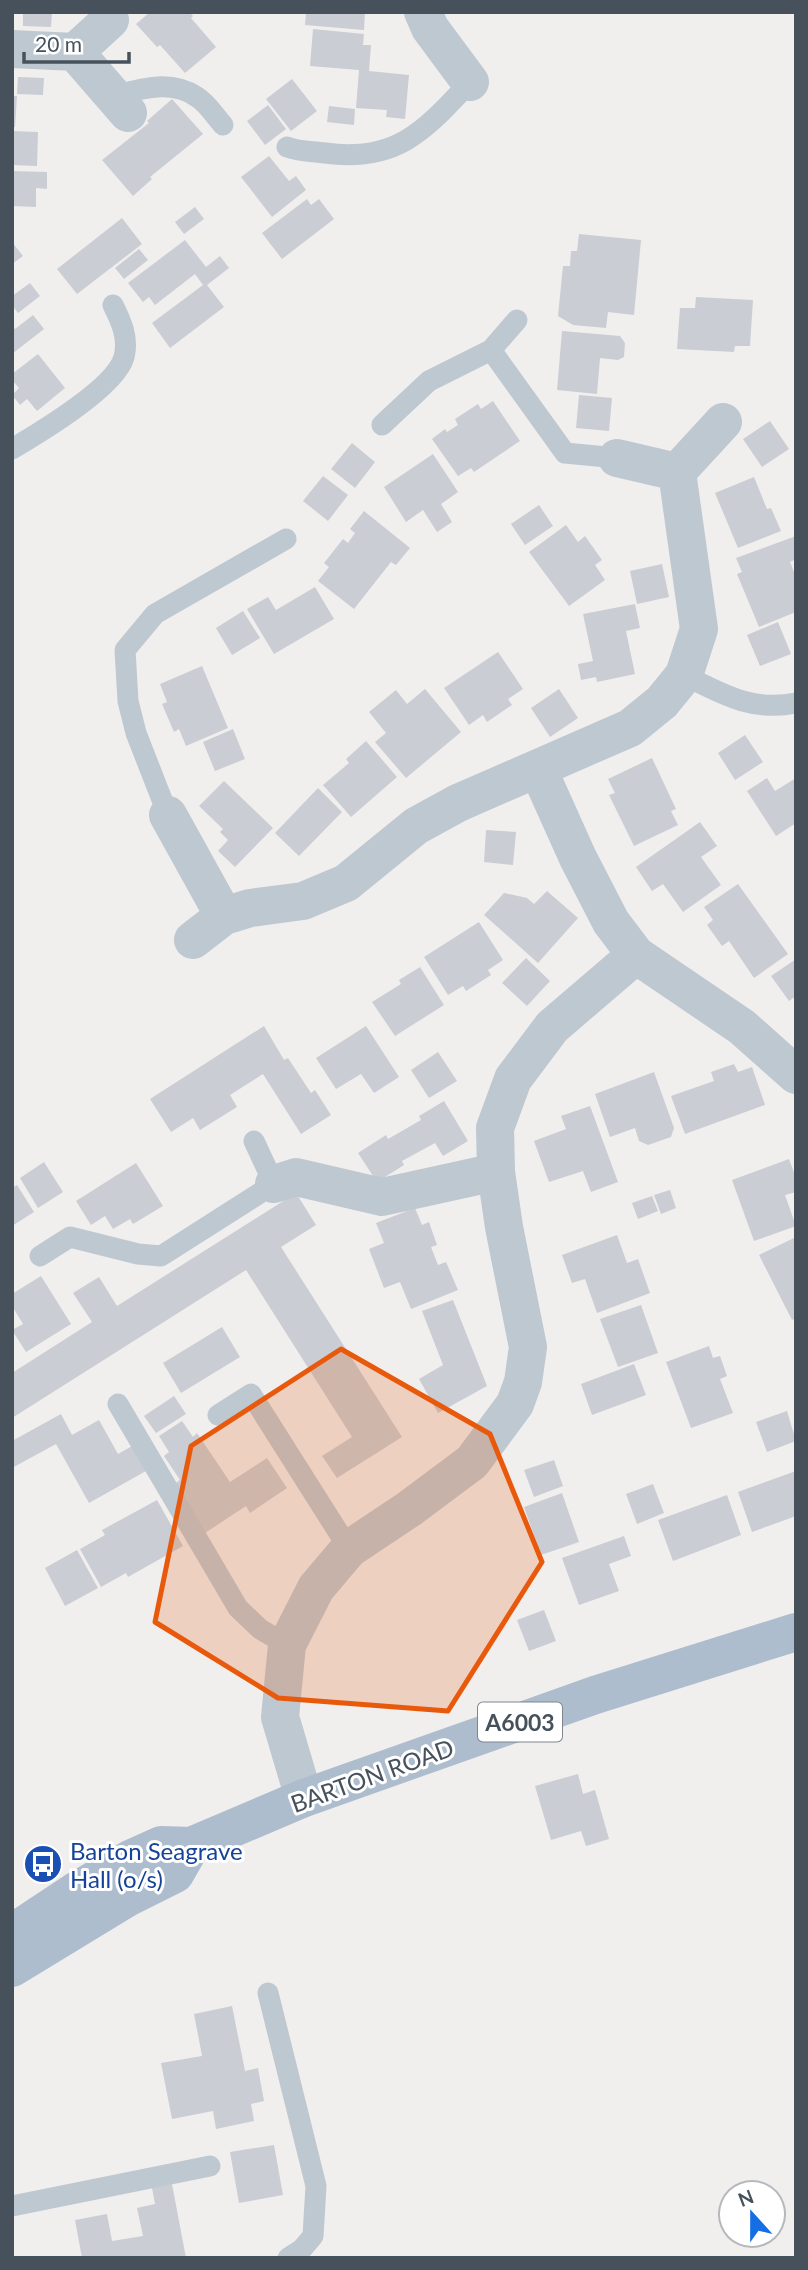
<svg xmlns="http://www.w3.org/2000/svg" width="808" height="2270" font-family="Lato,sans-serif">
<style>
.building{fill:#cacdd3}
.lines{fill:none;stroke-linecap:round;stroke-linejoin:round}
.lane{stroke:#bec8d0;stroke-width:21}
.street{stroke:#bec8d0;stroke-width:38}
.primary{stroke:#adbdce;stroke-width:38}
.marked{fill:#e8590c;fill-opacity:0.2;stroke:#e8590c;stroke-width:5;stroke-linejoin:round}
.labels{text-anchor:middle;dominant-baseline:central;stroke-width:6;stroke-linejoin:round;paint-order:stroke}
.shield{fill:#fff;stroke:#7e858d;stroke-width:2}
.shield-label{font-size:23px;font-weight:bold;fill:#46515c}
.street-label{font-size:24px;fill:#46515c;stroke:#fff}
.transit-label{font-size:24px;fill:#164399;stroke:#fff;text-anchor:start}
</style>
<rect width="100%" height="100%" fill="#f1eeee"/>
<!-- building -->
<path class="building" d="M23 12H52L51 27 23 26Z
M150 12H189L193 16 191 18 216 47 185 73 160 45 157 47 136 24Z
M306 12H365L364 30 305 25Z
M313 29 364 34 363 45H371L369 71 409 75 405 119 386 117 387 110 356 108 359 70 310 66Z
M18 77 44 78 43 95 17 94Z
M292 79 317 111 291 131 266 99Z
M12 96H17L15 127H12Z
M172 99 203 134 150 177 152 179 133 196 102 160 149 123 147 121Z
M268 105 286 129 265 145 247 121Z
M329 106 355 109 354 125 327 122Z
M12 131 38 132 37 166 12 165Z
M269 156 289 181 296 176 306 190 272 217 241 177Z
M12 171 47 172V189L36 188V207L12 206Z
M307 199 311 205 319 199 334 219 282 259 262 233Z
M195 207 204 219 184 234 175 222Z
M122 218 142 244 77 294 57 269Z
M579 234 641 240 634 315 608 312 606 328 573 325 558 316 563 266H570L571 251H577Z
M185 240 206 267 220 256 229 268 207 285 224 307 170 348 152 323 203 285 195 274 155 305 149 297 143 302 128 283Z
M12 242 23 256 12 264Z
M139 249 148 260 124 279 115 268Z
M30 283 40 296 18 313 12 305V296Z
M696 297 753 300 750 346H735L734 352 677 349 680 308H695Z
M33 315 44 329 12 354V325L15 329Z
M562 331 620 336 625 343 624 357 618 360 600 358 597 394 557 390Z
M38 354 65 388 37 411 27 399 20 405 12 395 19 388 12 380V374Z
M579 395 612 398 609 431 576 428Z
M493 401 520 441 474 472 471 468 458 476 432 439 445 429 447 432 458 425 455 419 478 404 481 409Z
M770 421 789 449 762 467 743 439Z
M352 443 375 462 355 488 331 469Z
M433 454 458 492 441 504 452 522 437 532 423 510 406 522 384 487Z
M323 476 348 495 328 521 303 501Z
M754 477 767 509 771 508 781 531 738 548 715 493Z
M539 505 553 526 525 545 511 524Z
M364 511 410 548 396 565 391 562 354 609 318 581 329 567 324 563 343 539 348 543 355 533 350 529Z
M566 525 578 542 585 536 602 560 595 565 605 580 569 606 529 552Z
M796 536V559L790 562 796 577V612L759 627 737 574 742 572 736 558Z
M662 564 669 597 637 604 630 571Z
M315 587 334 619 274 654 247 609 268 597 276 610Z
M635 604 640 628 626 631 635 674 597 682 596 677 581 680 578 664 593 661 583 614Z
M243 611 260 638 232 655 216 628Z
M778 622 791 654 760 666 747 635Z
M498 652 523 689 508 699 512 705 487 722 483 715 469 725 444 688Z
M202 666 228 728 186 746 179 729 174 732 162 704 167 702 160 684Z
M425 689 461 732 406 778 375 742 386 733 369 712 396 690 407 704Z
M559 689 578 718 550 737 531 708Z
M233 729 245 759 215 771 203 742Z
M745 735 763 762 735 780 718 753Z
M366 741 397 777 351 817 323 785 349 763 346 759Z
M652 758 676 809 671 811 678 825 634 846 609 795 615 793 608 779Z
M767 778 775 791 796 778V823L776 836 747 791Z
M224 781 273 828 235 867 218 851 228 840 220 832 223 829 199 806Z
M318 788 342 812 299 856 275 833Z
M700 822 717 846 701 857 721 885 683 912 663 884 652 891 636 867Z
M486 830 516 832 513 865 484 862Z
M738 884 788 954 754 978 729 941 722 946 707 925 713 920 704 907Z
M547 891 578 918 538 963 484 915 504 893 527 898 534 904Z
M479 922 503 960 488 970 491 975 466 991 463 986 448 995 424 957Z
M526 958 550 981 527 1006 502 983Z
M796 959V996L789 1001 771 976Z
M420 967 444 1005 395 1036 372 1002 401 984 399 980Z
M264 1026 284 1060 288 1058 311 1093 315 1090 331 1115 301 1134 263 1074 230 1095 237 1107 200 1130 193 1118 171 1132 150 1099Z
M366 1026 399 1077 374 1093 361 1074 336 1089 316 1058Z
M438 1052 457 1081 429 1098 411 1070Z
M734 1064 738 1072 752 1067 765 1105 685 1134 671 1096 714 1081 711 1072Z
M654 1072 674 1128 671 1137 648 1145 639 1141 635 1128 610 1137 595 1094Z
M444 1101 468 1141 443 1156 435 1143 402 1161 404 1165 377 1182 358 1153 386 1135 388 1139 421 1120 419 1116Z
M590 1106 618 1182 591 1192 583 1171 549 1182 534 1141 566 1129 561 1116Z
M789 1159 796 1178V1192L785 1195 796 1226 754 1241 732 1180Z
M44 1162 63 1192 38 1208 20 1178Z
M136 1163 163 1206 133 1224 130 1219 113 1229 105 1216 91 1225 76 1201Z
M17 1185 34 1212 12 1226V1188Z
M670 1190 676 1208 661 1214 654 1195Z
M296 1193 316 1225 281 1247 402 1437 337 1478 322 1456 352 1437 246 1270 12 1418V1373L92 1322 73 1293 99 1277 117 1306Z
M652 1196 658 1211 638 1219 632 1203Z
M415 1208 422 1225 429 1222 437 1245 431 1247 438 1265 446 1262 458 1290 411 1309 400 1282 384 1288 369 1249 384 1243 376 1223Z
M617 1235 627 1263 638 1259 650 1293 597 1313 585 1279 572 1283 562 1255Z
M796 1237V1318L792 1320 759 1255Z
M41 1276 71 1324 26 1352 12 1330 23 1324 12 1306V1294Z
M453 1300 487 1386 438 1413 419 1379 443 1365 422 1311Z
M641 1305 658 1353 618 1367 600 1319Z
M222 1327 240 1357 181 1393 163 1363Z
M709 1346 713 1358 720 1356 727 1376 720 1379 733 1413 691 1428 666 1362Z
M634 1364 646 1395 592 1415 581 1384Z
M174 1396 186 1414 156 1433 144 1416Z
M787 1411 796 1441 767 1452 756 1422Z
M61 1414 72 1435 99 1420 118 1454 132 1446 146 1471 89 1503 56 1444 12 1468V1441Z
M182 1421 193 1437 197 1433 230 1482 267 1458 287 1488 250 1513 246 1506 205 1533 173 1485 180 1480 164 1456 169 1452 159 1436Z
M554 1460 563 1486 534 1497 524 1470Z
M796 1471V1516L752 1532 738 1492Z
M653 1484 664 1513 637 1524 626 1494Z
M562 1493 579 1542 541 1555 524 1507Z
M727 1495 741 1535 673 1561 658 1520Z
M157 1500 183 1546 128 1577 126 1573 101 1587 80 1549 105 1535 102 1530Z
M624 1536 631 1556 609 1564 619 1591 579 1605 562 1558Z
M77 1550 98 1588 65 1606 45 1568Z
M544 1610 556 1641 529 1651 517 1620Z
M578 1774 583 1794 595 1790 609 1839 586 1846 581 1831 551 1840 535 1786Z
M232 2006 245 2071 258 2068 264 2101 251 2104 254 2121 216 2129 213 2111 172 2119 161 2063 202 2056 194 2014Z
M274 2145 283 2195 239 2203 230 2152Z
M172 2184 186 2258H82L75 2220 107 2214 112 2241 143 2236 137 2208 155 2204 152 2188Z"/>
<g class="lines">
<!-- lane -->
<path class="lane" d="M113 96C140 89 171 79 197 97 207 103 215 116 223 125
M287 147C300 152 312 151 325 153 397 163 425 130 470 82
M491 350 565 453 617 458
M382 425 429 381 491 350 517 320
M12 449C39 433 116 387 124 357 129 338 121 321 113 305
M684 675C722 694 752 712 796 703
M168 815 136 733 128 701 125 650 155 614 286 539
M40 1256 70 1237 138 1254 161 1256 274 1184 254 1141
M118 1404 238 1608 260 1629 287 1645
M218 1415 251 1394 349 1549
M268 1993 316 2186 313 2236 302 2249 288 2258
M12 2206 210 2166"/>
<!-- street -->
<path class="street" d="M423 12 430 28 470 82
M12 49 75 52 128 113
M75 52 110 20
M617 458 677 472
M538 769 578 858 611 922 636 955 742 1027 796 1075
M168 815 224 916
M193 940 224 916 250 908 303 901 346 883 416 826 458 803 630 728 662 702 684 675 699 629 677 472 723 422
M274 1184 296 1177 382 1197 496 1172
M304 1798 280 1717 287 1645 316 1588 349 1549 409 1509 472 1462 515 1404 523 1382 528 1347 504 1227 496 1172 495 1128 513 1079 552 1027 636 955"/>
<!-- primary -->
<path class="primary" d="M12 1933 74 1892 132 1858 161 1845 191 1846 304 1798 595 1695 796 1632
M12 1968 127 1898 175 1874 191 1846"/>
</g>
<!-- marked area -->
<path class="marked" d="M341 1349 490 1434 542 1562 448 1711 278 1698 155 1622 191 1446Z"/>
<!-- icons -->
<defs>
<symbol id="bus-disc" viewBox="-11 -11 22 22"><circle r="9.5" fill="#1a4fb4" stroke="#fff"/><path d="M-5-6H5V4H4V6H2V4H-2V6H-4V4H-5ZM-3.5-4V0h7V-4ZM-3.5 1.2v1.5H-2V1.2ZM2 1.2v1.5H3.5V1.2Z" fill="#fff"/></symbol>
</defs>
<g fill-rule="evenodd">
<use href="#bus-disc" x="21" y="1842" width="44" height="44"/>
</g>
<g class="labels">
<!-- shield labels -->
<rect class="shield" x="478" y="1702.5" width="84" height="39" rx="5"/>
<g class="shield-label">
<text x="520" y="1722">A6003</text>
</g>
<!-- street labels -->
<g class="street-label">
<text transform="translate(372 1775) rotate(-20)">BARTON ROAD</text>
</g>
<!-- transit labels -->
<g class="transit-label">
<text x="70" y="1850">Barton Seagrave<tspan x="70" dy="28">Hall (o/s)</tspan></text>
</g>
</g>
<!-- border -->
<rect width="808" height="2270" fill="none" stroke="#46515c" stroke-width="28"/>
<!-- north arrow -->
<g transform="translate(752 2214) rotate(339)"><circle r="33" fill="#ffffff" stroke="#b5b9be" stroke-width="2"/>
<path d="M0-5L12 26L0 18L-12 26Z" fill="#156ee3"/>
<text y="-10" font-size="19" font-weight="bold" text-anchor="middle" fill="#46515c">N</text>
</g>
<!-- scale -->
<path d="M24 52v10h105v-10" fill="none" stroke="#46515c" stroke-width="3.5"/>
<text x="35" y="52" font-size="21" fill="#46515c" stroke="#ffffff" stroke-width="5" paint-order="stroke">20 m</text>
</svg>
